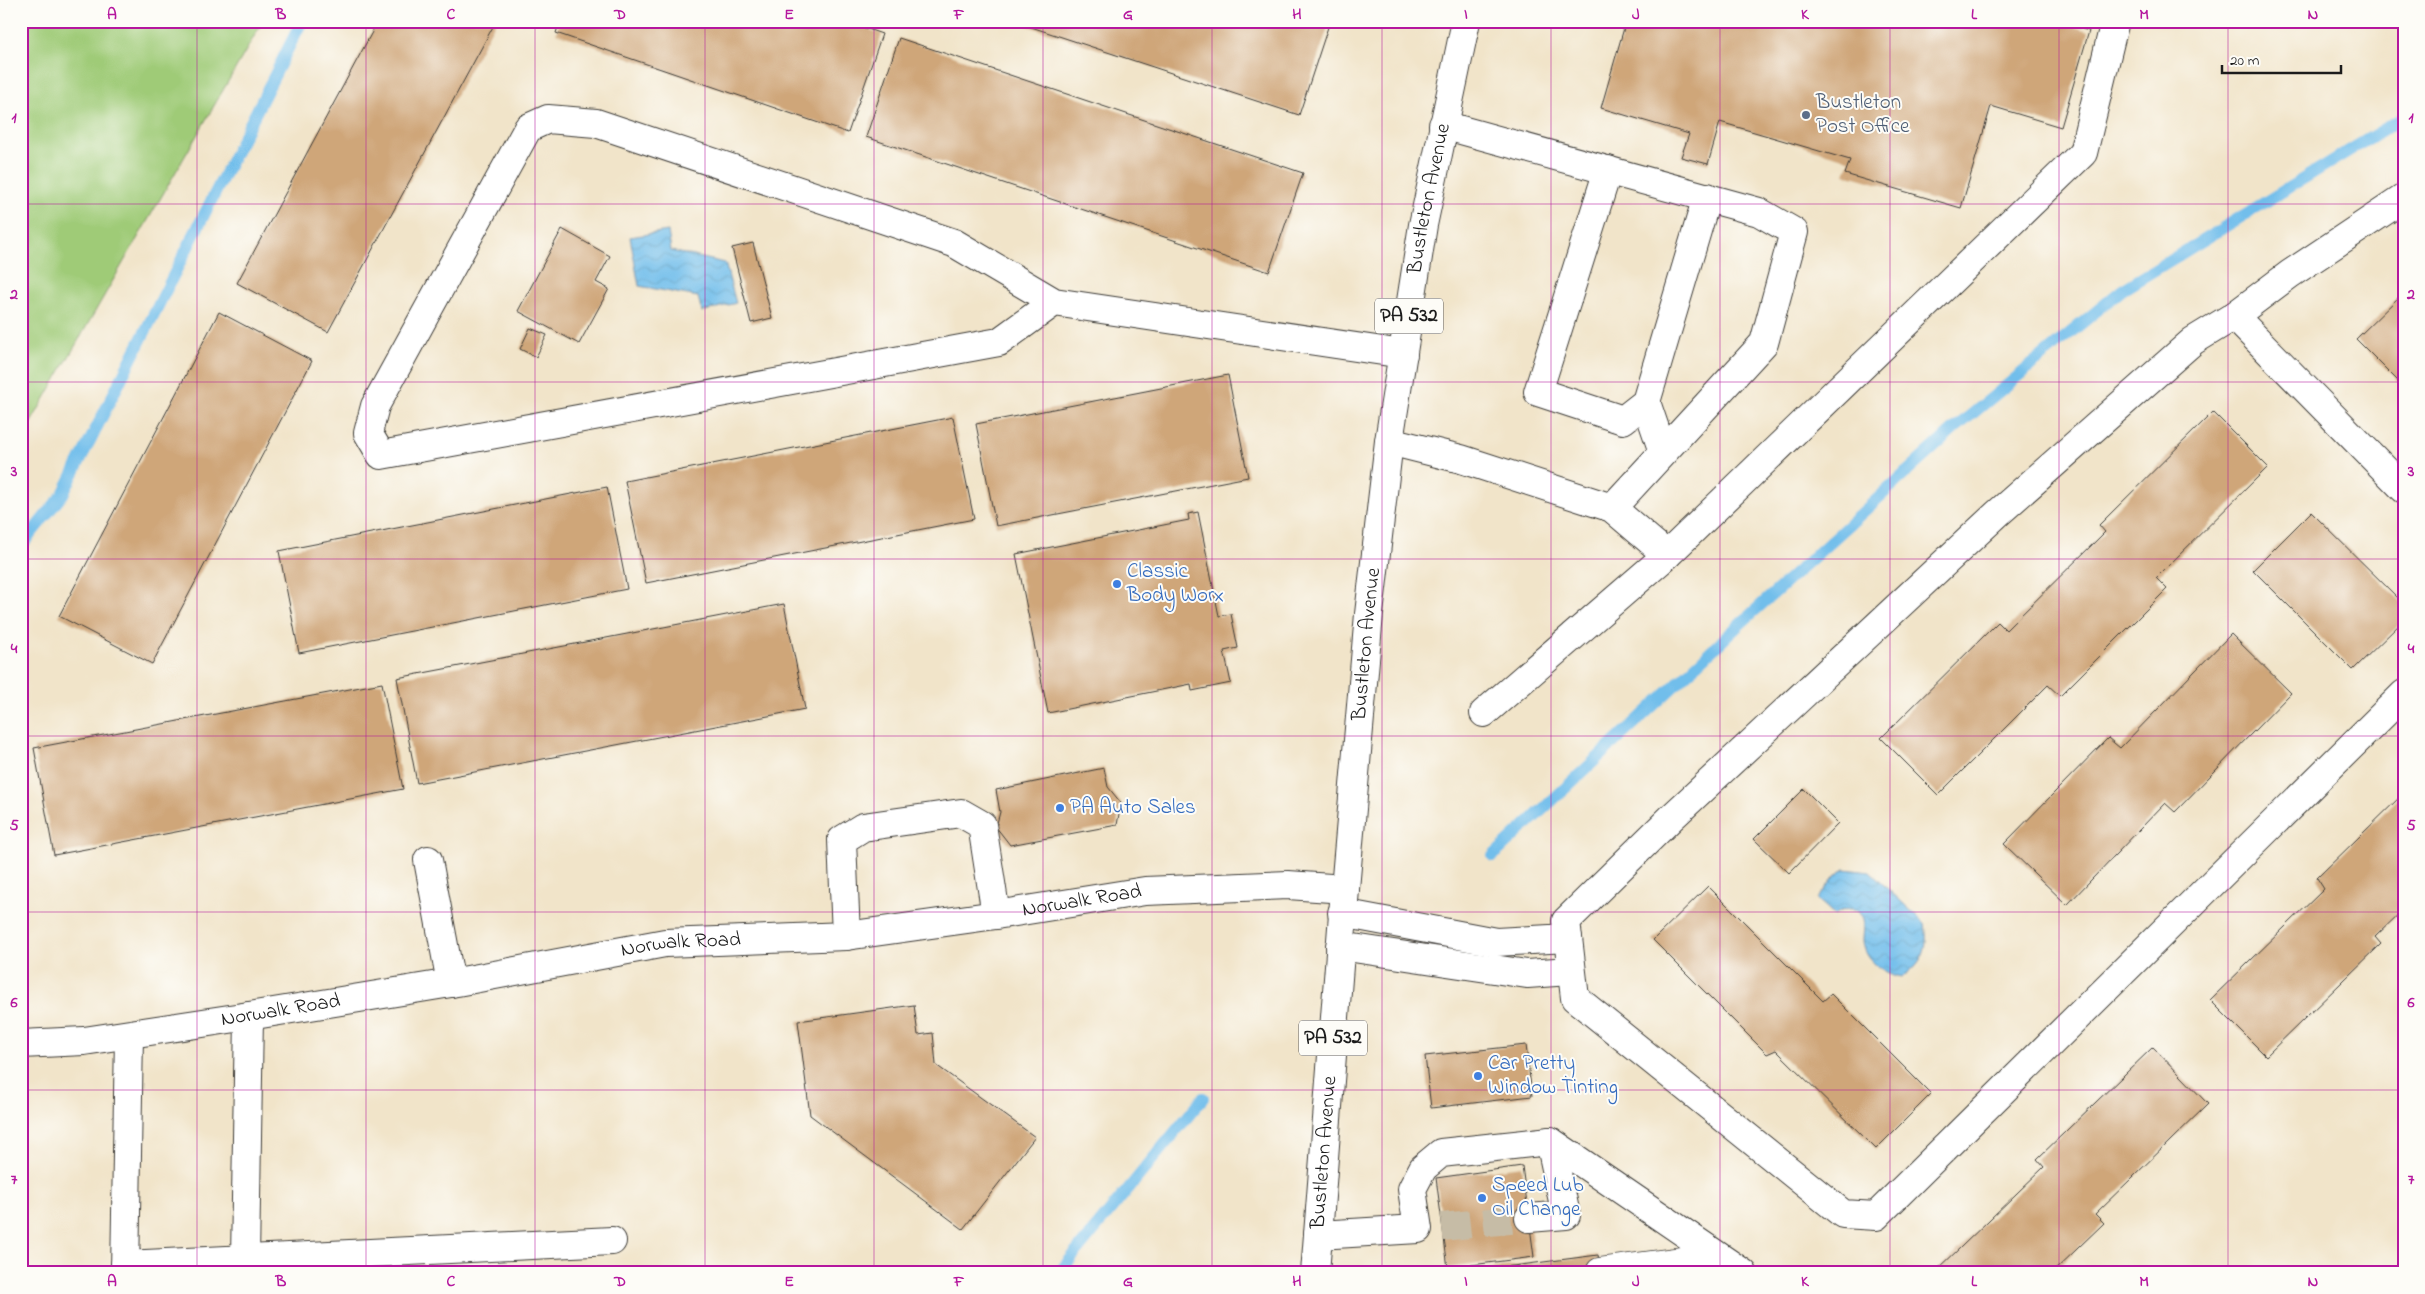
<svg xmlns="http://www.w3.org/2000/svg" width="2425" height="1294" font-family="'Indie Flower',sans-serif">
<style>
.park{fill:#9fcb77;stroke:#5e744a}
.water{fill:url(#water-waves);stroke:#466d84}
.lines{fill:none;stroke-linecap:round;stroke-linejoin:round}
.stream{stroke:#71beeb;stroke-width:12}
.building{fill:#cfa679}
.minor-tunnel{stroke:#c6bca6;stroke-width:28;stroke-dasharray:28 14;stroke-linecap:butt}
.minor-casing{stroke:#3c3a36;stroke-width:30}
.major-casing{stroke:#3c3a36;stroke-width:30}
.minor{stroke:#fff;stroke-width:28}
.major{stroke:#fff;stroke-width:28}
.grid{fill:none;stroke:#b5179e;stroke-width:1;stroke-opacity:0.55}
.service-dot{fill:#5c6f8a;stroke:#fdfcf7;stroke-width:2}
.shop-dot{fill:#3f7fe0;stroke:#fdfcf7;stroke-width:2}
.labels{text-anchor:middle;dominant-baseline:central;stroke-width:4;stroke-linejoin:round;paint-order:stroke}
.shield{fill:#fdfcf7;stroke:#605f5e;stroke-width:1}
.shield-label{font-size:20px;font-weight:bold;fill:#1c1c1c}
.service-label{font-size:21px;fill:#4e5e75;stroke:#fdfcf7;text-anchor:start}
.street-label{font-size:21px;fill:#1c1c1c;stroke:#fdfcf7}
.shop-label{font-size:21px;fill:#366cbe;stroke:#fdfcf7;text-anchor:start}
.neatline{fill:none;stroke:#b5179e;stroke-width:2}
.grid-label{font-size:16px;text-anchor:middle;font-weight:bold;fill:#b5179e}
</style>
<defs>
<pattern id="water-waves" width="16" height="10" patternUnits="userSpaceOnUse" patternTransform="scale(1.25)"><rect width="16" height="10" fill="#71beeb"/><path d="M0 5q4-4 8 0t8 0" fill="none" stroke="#61a3c9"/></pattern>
</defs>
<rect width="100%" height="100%" fill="#fdfcf7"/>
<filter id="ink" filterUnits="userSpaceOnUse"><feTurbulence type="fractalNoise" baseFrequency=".02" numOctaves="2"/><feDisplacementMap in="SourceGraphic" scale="10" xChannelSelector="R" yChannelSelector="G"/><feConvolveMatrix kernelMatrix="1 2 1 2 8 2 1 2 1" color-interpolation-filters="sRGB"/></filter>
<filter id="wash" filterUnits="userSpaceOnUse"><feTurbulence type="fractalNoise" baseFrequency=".0096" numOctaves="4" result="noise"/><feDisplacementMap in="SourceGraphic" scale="20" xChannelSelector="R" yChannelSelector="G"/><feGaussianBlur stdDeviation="1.12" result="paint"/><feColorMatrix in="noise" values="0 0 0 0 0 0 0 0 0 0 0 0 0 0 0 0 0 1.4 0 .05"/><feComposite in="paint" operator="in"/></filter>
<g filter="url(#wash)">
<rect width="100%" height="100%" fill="#f1e4c9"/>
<!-- park -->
<path class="park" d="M21 21H263L26 431 21 427Z"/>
<!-- water -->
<path class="water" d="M668 231 671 251 725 263 736 303 702 312 698 297 639 286 630 237Z
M1845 869 1870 872 1925 924C1929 948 1923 963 1902 977 1884 974 1863 960 1863 939 1863 933 1865 925 1863 920 1858 905 1845 907 1835 915L1817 899 1837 874Z"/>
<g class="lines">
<!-- stream -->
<path class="stream" d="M21 546 63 494 302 21
M1493 856 1738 626 1954 429 2122 290 2404 117
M1059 1273 1203 1098"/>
</g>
<g id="blocks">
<!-- building -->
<path class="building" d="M378 21H496L328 332 237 283Z
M560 21H845L882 34 848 133 556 33Z
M1013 21H1330L1299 115Z
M1626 21H2056L2089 31 2061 127 1991 106 1961 208 1845 174 1850 160 1720 122 1708 164 1681 157 1689 134 1601 108Z
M899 38 1303 173 1269 272 866 137Z
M562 229 610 256 596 282 609 289 579 344 518 311Z
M753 243 772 318 751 323 732 248Z
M2404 292V387L2356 339Z
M219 312 312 361 152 664 59 616Z
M530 328 547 335 536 357 520 349Z
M1228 375 1248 477 996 526 976 424Z
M2213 412 2268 467 2156 578 2167 589 2060 696 2048 685 1938 795 1881 738 1998 622 2006 630 2105 532 2099 525Z
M953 417 974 519 646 583 625 481Z
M607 487 627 589 299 653 279 551Z
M1198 512 1219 616 1231 614 1238 648 1224 651 1231 683 1192 691 1191 684 1048 713 1016 554 1189 520 1188 514Z
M2311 512 2404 604V620L2353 670 2253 570Z
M784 604 805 709 417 783 397 678Z
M2231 634 2291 693 2175 812 2165 803 2067 905 2004 844 2108 738 2120 748Z
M382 683 403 789 54 855 34 748Z
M1104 768 1108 787 1121 803 1117 825 1010 845 996 827 1000 812 996 790Z
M1804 789 1838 823 1789 873 1754 839Z
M2404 793V909L2375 937 2381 944 2266 1056 2210 1000 2324 889 2317 878Z
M1708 886 1823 1001 1831 994 1931 1094 1876 1149 1776 1050 1767 1054 1653 940Z
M914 1005 918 1035 933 1033 936 1065 1035 1137 963 1229 810 1115 798 1021Z
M1526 1045 1532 1096 1431 1108 1425 1056Z
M2153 1047 2208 1104 2095 1214 2104 1223 2052 1273H1934L2044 1167 2037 1159Z
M1522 1166 1534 1257 1448 1268 1436 1178Z
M1598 1255 1601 1273H1466V1272Z"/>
</g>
</g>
<g filter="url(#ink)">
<use href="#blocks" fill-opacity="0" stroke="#3c3a36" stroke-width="1"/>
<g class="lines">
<!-- minor-tunnel -->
<path class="minor-tunnel" d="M1442 1227 1529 1218"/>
<defs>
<g id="minor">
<path d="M1443 125 1759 212 1794 232 1764 343 1612 508"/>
<path d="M1608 170 1538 392 1623 420 1646 402 1707 197"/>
<path d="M1054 302 999 342 381 455 368 433 375 406 528 128 548 119 596 123 954 243 1054 302 1403 354"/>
<path d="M2234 316 2290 274 2404 198"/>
<path d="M1646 402 1663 452"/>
<path d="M1389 441 1461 459 1612 508 1667 555 1484 713"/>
<path d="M2404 489 2234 316 2193 341 1997 514 1671 818 1566 921 1575 998 1843 1214 1876 1216 2404 694"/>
<path d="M1667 555 2083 153 2115 21"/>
<path d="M428 860 451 983"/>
<path d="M1342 913 1496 942 1568 938"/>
<path d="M846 936 842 840 863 827 961 813 982 825 996 915"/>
<path d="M1340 946 1527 974 1570 971"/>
<path id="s1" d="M21 1044 84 1041 249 1016 457 982 665 943 846 936 996 915 1145 891 1288 885 1345 889"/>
<path d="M1529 1218 1566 1215 1550 1141"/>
<path d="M1318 1235 1418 1229 1412 1189 1423 1168 1441 1153 1550 1141 1743 1273"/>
<path d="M245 1259 249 1016"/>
<path d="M125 1265 612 1241"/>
<path d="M1600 1272 1683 1261 1696 1273"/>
<path d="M125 1273 129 1035"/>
</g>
<g id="major">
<path id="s2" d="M1315 1273 1345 889 1369 614 1389 441 1423 225 1466 21"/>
</g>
</defs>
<!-- minor casing -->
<use href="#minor" class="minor-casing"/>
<!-- major casing -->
<use href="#major" class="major-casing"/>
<!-- minor -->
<use href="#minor" class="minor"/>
<!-- major -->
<use href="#major" class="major"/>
</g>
</g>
<!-- grid -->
<path class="grid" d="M197 21V1273M366 21V1273M535 21V1273M705 21V1273M874 21V1273M1043 21V1273M1212 21V1273M1382 21V1273M1551 21V1273M1720 21V1273M1890 21V1273M2059 21V1273M2228 21V1273M21 204H2404M21 382H2404M21 559H2404M21 736H2404M21 912H2404M21 1090H2404"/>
<!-- markers -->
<circle class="service-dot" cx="1806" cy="115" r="5"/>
<g class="shop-dot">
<circle cx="1117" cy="584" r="5"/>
<circle cx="1060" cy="808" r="5"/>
<circle cx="1478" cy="1076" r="5"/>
<circle cx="1482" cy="1198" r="5"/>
</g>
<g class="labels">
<!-- shield labels -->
<g class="shield">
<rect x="1375" y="298.5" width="68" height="35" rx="4"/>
<rect x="1299" y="1020.5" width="68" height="35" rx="4"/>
</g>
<g class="shield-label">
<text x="1409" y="316">PA 532</text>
<text x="1333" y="1038">PA 532</text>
</g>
<!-- service labels -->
<g class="service-label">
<text x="1816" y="103">Bustleton<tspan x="1816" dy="24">Post Office</tspan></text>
</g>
<!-- street labels -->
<g class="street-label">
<text stroke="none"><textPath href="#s2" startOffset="1081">Bustleton Avenue</textPath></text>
<text stroke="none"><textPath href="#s2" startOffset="631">Bustleton Avenue</textPath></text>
<text stroke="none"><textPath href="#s1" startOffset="1072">Norwalk Road</textPath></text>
<text stroke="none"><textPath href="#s1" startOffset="668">Norwalk Road</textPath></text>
<text stroke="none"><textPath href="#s1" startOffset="262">Norwalk Road</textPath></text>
<text stroke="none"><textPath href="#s2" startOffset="121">Bustleton Avenue</textPath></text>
</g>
<!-- shop labels -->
<g class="shop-label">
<text x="1127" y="572">Classic<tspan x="1127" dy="24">Body Worx</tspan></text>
<text x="1070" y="808">PA Auto Sales</text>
<text x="1488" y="1064">Car Pretty<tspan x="1488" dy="24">Window Tinting</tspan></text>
<text x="1492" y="1186">Speed Lub<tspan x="1492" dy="24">Oil Change</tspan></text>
</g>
</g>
<!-- margin -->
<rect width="2425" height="1294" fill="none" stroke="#fdfcf7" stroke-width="55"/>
<!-- scale -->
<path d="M2222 65v8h119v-8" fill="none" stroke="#1c1c1c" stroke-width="2.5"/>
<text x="2230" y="65" font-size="15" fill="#1c1c1c" stroke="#fdfcf7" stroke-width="4" paint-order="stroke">20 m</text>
<rect x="28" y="28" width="2370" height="1238" class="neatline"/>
<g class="grid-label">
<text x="112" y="19">A</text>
<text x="281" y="19">B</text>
<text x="451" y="19">C</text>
<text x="620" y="19">D</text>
<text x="789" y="19">E</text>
<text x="959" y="19">F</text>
<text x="1128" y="19">G</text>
<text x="1297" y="19">H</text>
<text x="1466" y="19">I</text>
<text x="1636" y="19">J</text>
<text x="1805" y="19">K</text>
<text x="1974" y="19">L</text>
<text x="2144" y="19">M</text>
<text x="2313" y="19">N</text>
<text x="14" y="122">1</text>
<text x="2411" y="122">1</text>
<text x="14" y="299">2</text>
<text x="2411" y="299">2</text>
<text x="14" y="476">3</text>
<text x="2411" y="476">3</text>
<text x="14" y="653">4</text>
<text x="2411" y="653">4</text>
<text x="14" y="830">5</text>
<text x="2411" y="830">5</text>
<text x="14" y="1007">6</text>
<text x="2411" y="1007">6</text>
<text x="14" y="1184">7</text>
<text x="2411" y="1184">7</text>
<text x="112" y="1286">A</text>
<text x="281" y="1286">B</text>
<text x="451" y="1286">C</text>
<text x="620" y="1286">D</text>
<text x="789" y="1286">E</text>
<text x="959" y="1286">F</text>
<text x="1128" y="1286">G</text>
<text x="1297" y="1286">H</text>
<text x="1466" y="1286">I</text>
<text x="1636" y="1286">J</text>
<text x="1805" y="1286">K</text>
<text x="1974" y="1286">L</text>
<text x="2144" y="1286">M</text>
<text x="2313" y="1286">N</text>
</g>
</svg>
